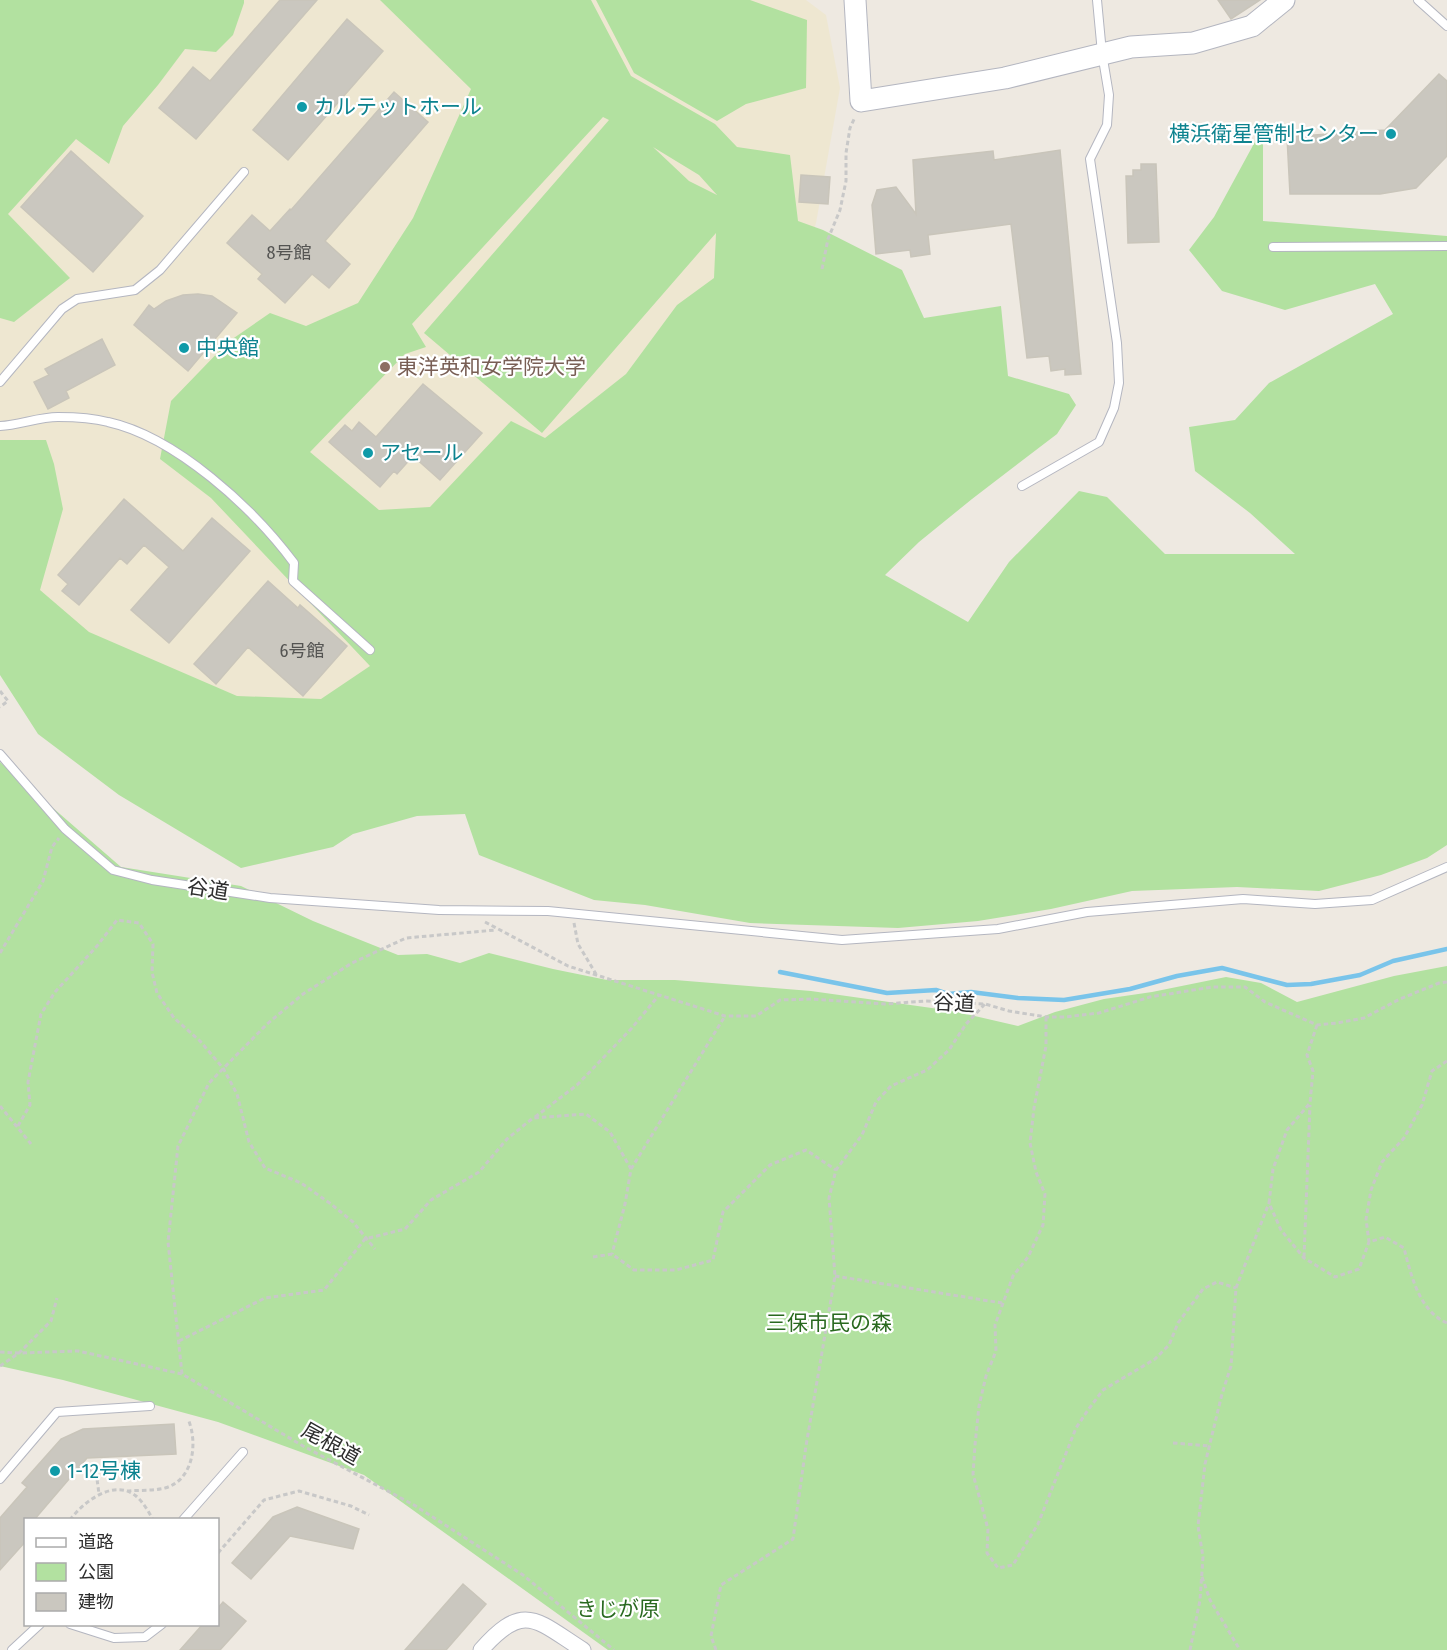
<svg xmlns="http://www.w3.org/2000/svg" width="1447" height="1650" font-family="'Fira Sans Condensed','Noto Sans JP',sans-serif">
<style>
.education{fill:#eee7d1}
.green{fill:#b2e1a0;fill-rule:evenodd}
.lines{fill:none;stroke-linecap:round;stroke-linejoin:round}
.stream{stroke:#79c4ea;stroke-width:4.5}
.building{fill:#cac7bf;stroke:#c9c5ba;stroke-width:1.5}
.lane-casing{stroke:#b4b6c0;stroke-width:10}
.street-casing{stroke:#b4b6c0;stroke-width:17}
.secondary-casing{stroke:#b4b6c0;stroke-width:23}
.path{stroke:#c8c8c8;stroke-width:3;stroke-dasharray:4.5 3;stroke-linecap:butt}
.lane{stroke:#fff;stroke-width:8}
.street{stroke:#fff;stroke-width:15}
.secondary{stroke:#fff;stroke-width:21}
.culture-dot{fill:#0f9aa8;stroke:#fff;stroke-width:2}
.education-dot{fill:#8d6e63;stroke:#fff;stroke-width:2}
.labels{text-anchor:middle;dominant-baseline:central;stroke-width:4.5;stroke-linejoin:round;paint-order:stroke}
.number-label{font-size:18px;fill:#545452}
.culture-label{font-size:21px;fill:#0d838f;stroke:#fff;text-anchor:start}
.education-label{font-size:21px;fill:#785e54;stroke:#fff;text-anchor:start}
.street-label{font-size:21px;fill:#2d2d2d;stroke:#fff}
.park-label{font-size:21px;fill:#29691f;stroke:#fff}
</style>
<rect width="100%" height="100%" fill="#eee9e1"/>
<!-- education -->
<path class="education" d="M4 0H806L826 15 840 88 816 223 793 297 575 576 266 727 0 598V7Z"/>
<!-- green -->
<path class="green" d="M0 0H244V3L233 35 216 52 185 49 158 85 123 126 109 164 76 139 8 214 70 278 14 322 0 318Z
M380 0H591L631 76 715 124 737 147 790 155 798 221 823 230 902 270 924 318 1001 306 1008 376 1069 394 1076 405 1057 434 972 499 919 542 885 575 968 622 1009 562 1079 491 1107 497 1165 554H1295L1250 513 1195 471 1189 427 1235 420 1269 383 1393 314 1375 284 1285 310 1222 291 1189 250 1214 217 1263 127V221L1447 236V845L1427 858 1381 875 1319 891 1237 887 1132 891 1051 909 978 921 898 928 750 923 645 905 594 900 479 855 465 814 417 816 353 834 333 847 241 868 119 795 38 734 0 675V440H46L54 464 63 509 40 590 89 632 237 696 321 699 370 666 211 498 160 459 171 401 228 342 270 313 306 326 358 303 413 218 471 89ZM603 117 609 120 424 333 542 433 716 233 714 278 677 305 626 374 545 438 511 421 430 507 379 510 310 452 405 354 426 347 412 324ZM653 147 699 175 717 195 689 181Z
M596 0H750L807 20 806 88 746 104 717 121 634 73Z
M0 762 121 867 241 886 313 921 398 955 427 954 460 963 489 953 553 969 607 980H675L811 991 953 1011 1018 1026 1055 1012 1104 999 1152 992 1226 977 1261 983 1297 1002 1394 976 1447 966V1650H608L364 1475 218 1422 63 1380 0 1366Z"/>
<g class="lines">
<!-- stream -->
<path class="stream" d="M780 972 887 993 936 990 948 994 971 992 1018 998 1064 1000 1130 989 1177 976 1222 968 1287 985 1311 984 1360 975 1393 961 1447 949"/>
</g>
<!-- building -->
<path class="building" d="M280 0H317L196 139 159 108 193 67 210 81Z
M1218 0H1260L1231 19Z
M347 19 383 51 288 160 253 130Z
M1439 74 1447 81V156L1416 188 1380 194H1290L1287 137 1385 130Z
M394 92 428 122 325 241 350 264 329 288 312 274 285 303 258 279 262 274 227 243 252 215 270 231 290 209 291 210Z
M1060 150 1081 374 1065 375V369L1051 371 1049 356 1027 358 1011 224 928 235 930 254 911 257 910 250 876 254 872 205 877 190 896 187 916 214 913 160 993 151 994 160Z
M71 151 143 216 93 272 21 207Z
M1141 164H1156L1159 242 1128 243 1126 176H1133V170H1141Z
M801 175 830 177 828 204 799 202Z
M198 294 212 296 237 313 188 371 134 325 149 305 154 309 166 301 183 295Z
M102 339 115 365 66 391 69 398 48 409 34 382 49 375 45 369Z
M423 384 482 433 440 480 413 456 397 474 394 471 380 487 329 442 345 425 352 431 359 422 376 437Z
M124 499 183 551 212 518 250 551 169 643 131 610 169 567 144 545 127 564 120 558 79 605 62 591 68 584 58 575Z
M268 581 298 608 300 605 347 646 303 696 248 647 216 684 194 664Z
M174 1424 176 1454 87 1458 34 1520H26V1541L0 1570V1518L27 1487 22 1483 61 1439 83 1429Z
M297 1507 359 1529 353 1549 290 1536 251 1579 232 1563 273 1517Z
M463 1584 486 1604 446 1650H405Z
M223 1602 246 1621 220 1650H180L203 1624H218V1608Z"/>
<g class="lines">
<defs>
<path id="lane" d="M1418 0 1447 26
M1273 247 1447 246
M0 382 62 309 77 299 135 290 160 270 244 172
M0 426C19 425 39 417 58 417 74 417 93 418 108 422 176 437 253 508 294 563L293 581 370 650
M1022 486 1099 442 1114 408 1119 383 1117 343 1090 159 1107 125 1109 95 1102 53 1097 0
M0 754 65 829 113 870 152 880 270 898 439 910 548 911 842 940 998 929 1087 912 1243 899 1315 904 1372 900 1447 867
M0 1479 57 1412 150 1406
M183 1520 243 1452
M70 1624 114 1638 145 1637 162 1624
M12 1650 40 1624"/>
<path id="street" d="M481 1650C524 1601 536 1620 583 1650"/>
<path id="secondary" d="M855 0 861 101 1005 78 1131 47 1193 43 1252 26 1284 0"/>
</defs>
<!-- lane casing -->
<use href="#lane" class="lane-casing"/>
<!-- street casing -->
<use href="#street" class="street-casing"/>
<!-- secondary casing -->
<use href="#secondary" class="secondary-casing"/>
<!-- path -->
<path class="path" d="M822 269 828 239 840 210 846 181V153L850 128 855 117
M0 691 8 701 0 707
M485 922 568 966 725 1016H756L780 1000 811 999 886 1004 925 1001 985 1004 1009 1011 1046 1017H1065L1099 1013 1150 997 1212 987H1245L1265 1002 1317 1025 1337 1023 1364 1018 1400 999 1439 983 1447 982
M574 923 578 944 596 974
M0 953 43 881 52 847 59 838
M1046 1017V1046L1034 1108 1030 1143 1036 1172 1045 1194 1043 1225 1028 1257 1013 1276 995 1325 996 1351 986 1376 979 1406 975 1445 973 1474 988 1529 987 1553 998 1568 1013 1565 1038 1524 1076 1428 1088 1410 1103 1390 1155 1359 1169 1345 1178 1323 1203 1289 1217 1282 1236 1288
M1317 1025 1307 1055 1313 1071 1310 1103 1287 1130 1273 1169 1269 1203 1281 1230 1304 1258 1335 1277 1359 1269 1369 1242
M1447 1061 1432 1071 1422 1105 1404 1138 1382 1162 1371 1190 1366 1219 1369 1242 1385 1237 1404 1248C1411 1275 1419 1311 1447 1323
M0 1106 31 1144
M535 1117 577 1085 631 1029 659 995
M18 1126 30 1105 28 1082 41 1014 55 992 97 946 117 920 139 923 153 944 152 972 157 993 174 1018 200 1041 223 1068 237 1094 249 1142 265 1168 301 1183 331 1204 353 1222 375 1249
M631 1169 725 1016
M593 1257 612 1254 634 1270H676L713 1260 723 1212 770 1165 806 1150 836 1170
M1304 1257 1310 1105
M835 1276 1002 1303
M179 1341 265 1298 324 1290 365 1239 405 1229 431 1200 479 1172 507 1139 533 1118 586 1114 610 1132 631 1169 625 1204 612 1254
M0 1352 19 1353 78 1351 182 1374 303 1446 414 1505 523 1575 614 1650
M0 1366 19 1353 51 1321 57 1298
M182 1374 168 1242 178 1146 209 1083 267 1024 303 994 352 963 406 938 496 930
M1173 1443 1210 1446
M88 1468 97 1479 99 1494
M127 1491C139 1490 153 1491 165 1488 194 1480 198 1442 188 1419
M70 1520C83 1502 114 1478 136 1496 143 1502 149 1512 153 1520
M218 1553 264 1500 299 1491 351 1506 369 1515
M1202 1577 1210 1600 1240 1650
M716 1650 711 1636 721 1585 793 1539 806 1446 835 1276 829 1198 836 1170 862 1135 876 1102 891 1086 927 1070 949 1050 966 1024 985 1004
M1190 1650 1200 1600 1203 1557 1198 1526 1205 1464 1222 1394 1231 1366 1236 1288 1269 1203"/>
<!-- lane -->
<use href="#lane" class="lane"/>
<!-- street -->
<use href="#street" class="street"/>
<!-- secondary -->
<use href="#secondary" class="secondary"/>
</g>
<!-- markers -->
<g class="culture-dot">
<circle cx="302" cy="107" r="6"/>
<circle cx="1391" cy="134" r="6"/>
<circle cx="184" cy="348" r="6"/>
<circle cx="368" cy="453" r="6"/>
<circle cx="55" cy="1471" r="6"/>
</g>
<circle class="education-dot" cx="385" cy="367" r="6"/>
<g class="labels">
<!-- number labels -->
<g class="number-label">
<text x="289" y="253">8号館</text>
<text x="302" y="651">6号館</text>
</g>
<!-- culture labels -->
<g class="culture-label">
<text x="314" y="107">カルテットホール</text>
<text x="1379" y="134" text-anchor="end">横浜衛星管制センター</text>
<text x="196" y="348">中央館</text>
<text x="380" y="453">アセール</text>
<text x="67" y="1471">1-12号棟</text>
</g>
<!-- education labels -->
<g class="education-label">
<text x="397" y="367">東洋英和女学院大学</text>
</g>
<!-- street labels -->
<g class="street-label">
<text transform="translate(208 889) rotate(9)">谷道</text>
<text transform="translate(954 1003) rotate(3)">谷道</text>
<text transform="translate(331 1444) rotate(29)">尾根道</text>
</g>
<!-- park labels -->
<g class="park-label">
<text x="829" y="1323">三保市民の森</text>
<text x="618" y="1609">きじが原</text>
</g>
</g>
<!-- legend -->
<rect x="24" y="1518" width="195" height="108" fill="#ffffff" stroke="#ababab" stroke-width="1.5"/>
<rect x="36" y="1538" width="30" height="9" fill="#ffffff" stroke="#ababab" stroke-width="1.5"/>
<text x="78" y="1548" font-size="18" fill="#2d2d2d">道路</text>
<rect x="36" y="1563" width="30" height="18" fill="#b2e1a0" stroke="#ababab" stroke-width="1.5"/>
<text x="78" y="1578" font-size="18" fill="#2d2d2d">公園</text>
<rect x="36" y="1593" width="30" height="18" fill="#cac7bf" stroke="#ababab" stroke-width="1.5"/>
<text x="78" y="1608" font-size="18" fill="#2d2d2d">建物</text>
</svg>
